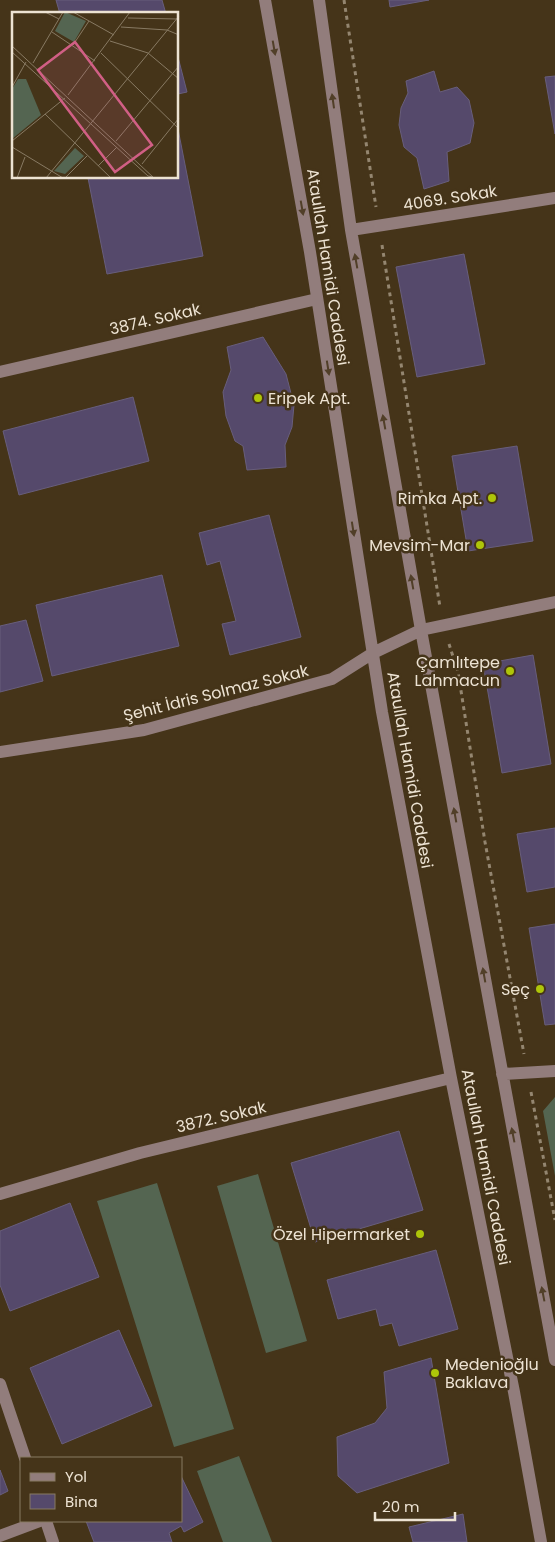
<svg xmlns="http://www.w3.org/2000/svg" width="555" height="1542" font-family="Poppins,sans-serif">
<style>
.grass{fill:#546551}
.building{fill:#55496b;stroke:#685e7c}
.lines{fill:none;stroke-linecap:round;stroke-linejoin:round}
.path{stroke:#948670;stroke-width:3;stroke-dasharray:4 4;stroke-linecap:butt}
.minor{stroke:#927d7c;stroke-width:12}
.oneway{fill:#513f28}
.poi-dot{fill:#aec509;stroke:#453419;stroke-width:2}
.labels{text-anchor:middle;dominant-baseline:central;stroke-width:5;stroke-linejoin:round;paint-order:stroke}
.street-label{font-size:16px;fill:#ede3d3;stroke:#453419}
.poi-label{font-size:16px;fill:#ede3d3;stroke:#453419;text-anchor:end}
.inset-road{fill:none;stroke:#887a63;stroke-width:1}
.view{fill:#d15f85;fill-opacity:0.15;stroke:#d15f85;stroke-width:2.5}
.inset-edge{fill:none;stroke:#ede3d3;stroke-width:2.5}
</style>
<rect width="100%" height="100%" fill="#453419"/>
<!-- grass -->
<path class="grass" d="M555 1097V1176L543 1111Z
M258 1174 307 1341 266 1353 217 1186Z
M157 1183 234 1429 174 1447 97 1201Z
M239 1456 272 1542H223L197 1471Z"/>
<!-- building -->
<path class="building" d="M56 0H162L166 14H60Z
M389 0H429L390 7Z
M178 57 187 92 178 94Z
M434 71 440 92 457 87 469 100 474 123 470 143 447 152 449 181 424 189 417 158 404 147 399 125 401 108 408 93 406 81Z
M555 76V134L545 77Z
M178 129 203 256 107 274 88 178H178Z
M464 254 485 364 417 377 396 267Z
M263 337 286 374 294 405 292 427 285 445 286 467 247 470 243 446 235 441 226 416 223 392 231 370 227 347Z
M133 397 149 461 19 495 3 431Z
M517 446 533 541 468 551 452 456Z
M269 515 301 637 230 655 222 624 236 621 220 561 207 565 199 533Z
M162 575 179 646 52 676 36 605Z
M26 620 43 681 0 692V626Z
M533 655 551 764 502 773 483 664Z
M555 828V887L527 892 517 834Z
M555 924V1024L545 1025 529 928Z
M399 1131 423 1210 315 1242 291 1163Z
M70 1203 99 1277 10 1311 0 1285V1231Z
M436 1250 458 1329 399 1346 392 1323 380 1326 376 1309 338 1319 327 1280Z
M119 1330 152 1406 62 1444 30 1368Z
M431 1358 449 1463 357 1493 338 1476 337 1437 375 1423 387 1408 384 1372Z
M0 1470 8 1491 0 1495Z
M181 1476 203 1522 184 1532 181 1526 169 1533 172 1542H94L86 1521H181Z
M463 1514 467 1542H413L409 1527Z"/>
<g class="lines">
<!-- path -->
<path class="path" d="M344 0 376 207
M382 245 440 607
M449 644 458 672 485 842 524 1054
M531 1092 555 1220"/>
<!-- minor -->
<path class="minor" d="M265 0 310 252 382 712 451 1078 514 1392 541 1542
M319 0 351 230 421 630 555 1360
M351 230 555 198
M0 372 317 299
M0 752 144 730 332 679 373 653 421 630 555 602
M502 1074 555 1071
M0 1194 140 1153 451 1078
M0 1384 25 1458
M46 1521 53 1542
M0 1536 40 1521"/>
</g>
<!-- one-way arrows -->
<defs><path id="oneway-solid" d="M-6-.8H1V-3.2L6.5 0L1 3.2V.8H-6Z" transform="scale(1.25)"/></defs>
<g class="oneway">
<use href="#oneway-solid" transform="translate(274 48) rotate(80)"/>
<use href="#oneway-solid" transform="translate(333 101) rotate(-98)"/>
<use href="#oneway-solid" transform="translate(302 208) rotate(80)"/>
<use href="#oneway-solid" transform="translate(356 261) rotate(-100)"/>
<use href="#oneway-solid" transform="translate(328 368) rotate(81)"/>
<use href="#oneway-solid" transform="translate(384 422) rotate(-100)"/>
<use href="#oneway-solid" transform="translate(353 529) rotate(81)"/>
<use href="#oneway-solid" transform="translate(412 582) rotate(-100)"/>
<use href="#oneway-solid" transform="translate(455 815) rotate(-100)"/>
<use href="#oneway-solid" transform="translate(484 975) rotate(-100)"/>
<use href="#oneway-solid" transform="translate(513 1135) rotate(-101)"/>
<use href="#oneway-solid" transform="translate(543 1294) rotate(-101)"/>
</g>
<!-- markers -->
<g class="poi-dot">
<circle cx="258" cy="398" r="5"/>
<circle cx="492" cy="498" r="5"/>
<circle cx="480" cy="545" r="5"/>
<circle cx="510" cy="671" r="5"/>
<circle cx="540" cy="989" r="5"/>
<circle cx="420" cy="1234" r="5"/>
<circle cx="435" cy="1373" r="5"/>
</g>
<g class="labels">
<!-- street labels -->
<g class="street-label">
<text transform="translate(450 198) rotate(-9)">4069. Sokak</text>
<text transform="translate(328 267) rotate(81)">Ataullah Hamidi Caddesi</text>
<text transform="translate(155 319) rotate(-13)">3874. Sokak</text>
<text transform="translate(216 693) rotate(-14)">Şehit İdris Solmaz Sokak</text>
<text transform="translate(410 770) rotate(80)">Ataullah Hamidi Caddesi</text>
<text transform="translate(221 1117) rotate(-13)">3872. Sokak</text>
<text transform="translate(486 1167) rotate(79)">Ataullah Hamidi Caddesi</text>
</g>
<!-- poi labels -->
<g class="poi-label">
<text x="268" y="398" text-anchor="start">Eripek Apt.</text>
<text x="482" y="498">Rimka Apt.</text>
<text x="470" y="545">Mevsim-Mar</text>
<text x="500" y="662">Çamlıtepe<tspan x="500" dy="18">Lahmacun</tspan></text>
<text x="530" y="989">Seç</text>
<text x="410" y="1234">Özel Hipermarket</text>
<text x="445" y="1364" text-anchor="start">Medenioğlu<tspan x="445" dy="18">Baklava</tspan></text>
</g>
</g>
<!-- overview -->
<g transform="translate(12 12)">
<rect width="166" height="166" fill="#453419"/>
<path d="M6 67H14L29 103 0 127V77Z" fill="#546551"/>
<path d="M53 0 74 9 62 30 43 19ZM63 136 72 144 53 162 42 159Z" fill="#546551"/>
<path class="inset-road" d="M33 0 47 7M61 0 102 23M116 6 166 7M109 15 155 18 167 23M40 20 83 49M98 29 136 41 167 67M61 33 77 9M0 34 142 166M0 40 136 164 141 165M89 41 167 117M21 51 51 0M0 75 14 50M56 83 118 0M33 102 99 166M0 129 53 86M104 129 167 54M0 135 51 166M130 152 167 106M86 154 105 135M5 166 13 145M34 166 167 4M53 166 75 144"/>
<path class="view" d="M63 30 140 133 103 160 26 58Z"/>
<rect width="166" height="166" class="inset-edge"/>
</g>
<!-- legend -->
<rect x="20" y="1457" width="162" height="65" fill="#453419" stroke="#887a63"/>
<rect x="30" y="1473" width="25" height="8" fill="#927d7c" stroke="#887a63"/>
<text x="65" y="1482" font-size="15" fill="#ede3d3">Yol</text>
<rect x="30" y="1494" width="25" height="15" fill="#55496b" stroke="#887a63"/>
<text x="65" y="1507" font-size="15" fill="#ede3d3">Bina</text>
<!-- scale -->
<path d="M375 1512v8h80v-8" fill="none" stroke="#ede3d3" stroke-width="2.5"/>
<text x="382" y="1512" font-size="15" fill="#ede3d3" stroke="#453419" stroke-width="4" paint-order="stroke">20 m</text>
</svg>
